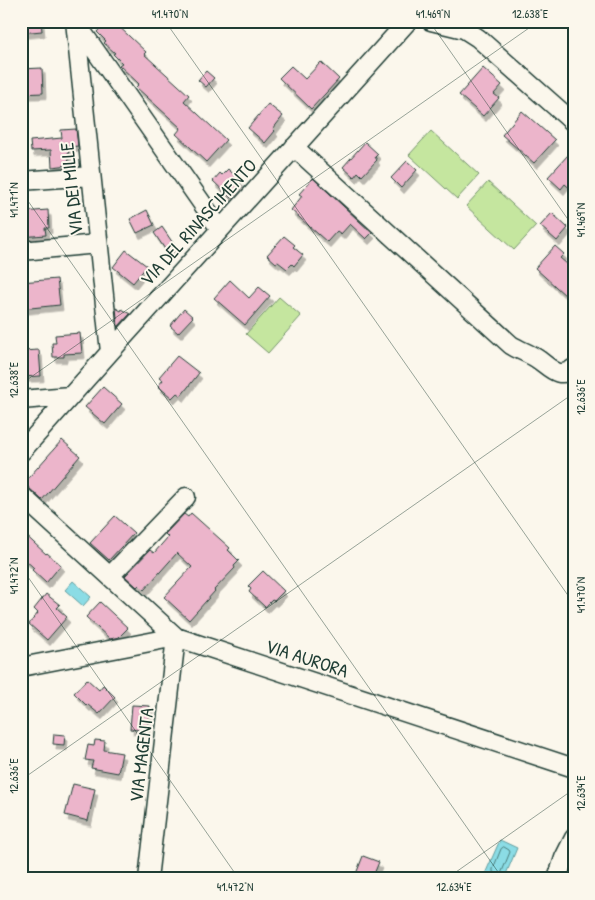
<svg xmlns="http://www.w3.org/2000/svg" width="595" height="900" font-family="'Patrick Hand',sans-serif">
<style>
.pitch{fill:#c5e69f;stroke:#72926a}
.water{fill:#8bdce5;stroke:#609c9e}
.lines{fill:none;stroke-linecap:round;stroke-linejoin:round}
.shore{stroke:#4a7d7b;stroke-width:1}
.building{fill:#ecb5cb;stroke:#1f3d34;filter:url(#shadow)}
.minor-casing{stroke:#1f3d34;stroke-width:21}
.minor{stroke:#fbf7ec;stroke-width:18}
.ticks{fill:none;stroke:#1f3d34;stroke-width:1;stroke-opacity:0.45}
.labels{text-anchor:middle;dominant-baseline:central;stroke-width:4;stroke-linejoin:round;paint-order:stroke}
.street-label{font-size:19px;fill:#1f3d34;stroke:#fbf7ec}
.neatline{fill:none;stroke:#1f3d34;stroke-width:2}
.ticks-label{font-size:12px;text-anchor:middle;fill:#1f3d34}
</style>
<defs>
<filter id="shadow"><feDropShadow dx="3" dy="5.5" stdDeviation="0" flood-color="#0004"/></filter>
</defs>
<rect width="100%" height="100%" fill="#fbf7ec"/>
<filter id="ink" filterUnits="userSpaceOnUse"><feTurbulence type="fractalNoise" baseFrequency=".02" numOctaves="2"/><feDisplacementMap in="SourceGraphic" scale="10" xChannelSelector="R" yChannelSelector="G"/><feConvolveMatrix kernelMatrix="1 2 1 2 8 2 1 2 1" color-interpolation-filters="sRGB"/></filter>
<g filter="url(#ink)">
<!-- pitch -->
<path class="pitch" d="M431 131 479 175 457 199 409 155Z
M488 182 536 226 514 250 466 206Z
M279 297 301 316 268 353 246 334Z"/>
<!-- water -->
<path class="water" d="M73 581 91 597 83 606 65 590Z
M500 840 517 848 504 879H497L485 874Z"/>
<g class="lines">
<!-- shore -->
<path class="shore" d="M504 847 509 850 510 852 501 874 498 875 493 872V869L501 849Z"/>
</g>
<!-- building -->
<path class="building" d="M21 21H41L42 31 21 33Z
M107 21H113L146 52 144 54 189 95 184 101 226 140 206 162 176 134 181 128 136 87 139 84 119 65 122 63 113 54 115 53 104 43 106 41 97 32Z
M321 62 339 79 311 109 279 78 291 66 305 79Z
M42 68 43 93 21 94V69Z
M483 68 502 85 494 94 499 98 483 116 459 95Z
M206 71 214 78 206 87 198 80Z
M268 104 283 116 273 129 275 131 265 143 248 128Z
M522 111 555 140 534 163 502 135Z
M76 129 78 146 68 147 69 165 52 167 51 150 31 151 30 141 62 138 61 130Z
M365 142 378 154 375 157 377 160 362 176 358 172 354 177 343 167Z
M568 155 574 161V192L565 184 561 189 548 177Z
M407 161 417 170 401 188 391 178Z
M228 169 242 182 239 185 241 187 231 198 213 181 220 173 222 175Z
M313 178 372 233 366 239 350 224 341 234 337 231 327 242 291 210 302 196 299 194Z
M48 210 49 228H45L46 235 21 237V218H23L22 212Z
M147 210 154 225 137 233 130 219Z
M552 213 568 228 557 241 540 226Z
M162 227 175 246 167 252 154 233Z
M284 236 295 245 293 247 303 255 294 266 292 264 287 269 278 262 276 263 267 255Z
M555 246 564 254 560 258 574 270V287L566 296 535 268Z
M126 250 147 266 133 283 113 267Z
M57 279 60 305 21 309V282Z
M230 280 249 298 259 287 270 296 245 325 214 298Z
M116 308 121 311 122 309 130 314 118 327Z
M184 309 193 317 178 333 170 326Z
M80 333 82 353 64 354V357H53L52 343H56L55 335Z
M39 350 41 376 21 377V351Z
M177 356 199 373 181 396 177 393 172 398 158 386 163 380 159 377Z
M103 387 122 404 105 424 85 407Z
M62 440 80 456 42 500 28 487 22 485Z
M191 513 230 548 228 550 239 561 234 566 235 568 214 590 215 591 189 620 164 597 192 567 177 553 144 590 139 585 137 587 125 576 150 550 154 553 168 537 165 534 184 514 188 517Z
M115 516 134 533 109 560 90 543Z
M21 531 46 554 47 553 61 565 46 583 32 570 34 568 21 556Z
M263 571 284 591 274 601 272 600 265 607 249 592 251 589 248 586Z
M46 594 60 605 57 608 67 617 47 640 29 624 38 613 34 609Z
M100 602 128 628 119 637 110 639 86 617Z
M87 679 99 690 103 685 115 697 99 714 88 705 87 706 74 693Z
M132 705 150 706 147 731 130 729Z
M54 734 65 735 64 745 53 744Z
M95 740 105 741 104 750 122 753 118 773 91 768 93 761 85 760 88 745 94 746Z
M73 784 95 789 88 821 65 815Z
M363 856 379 862 372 879H354Z"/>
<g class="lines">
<defs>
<path id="minor" d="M75 21 110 352
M431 21 464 29 478 38 574 123
M76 23 220 229
M294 147 511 345C519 350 528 353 536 358 549 366 558 381 574 368
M21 181 91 176
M21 251 98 244
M21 400 70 396
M21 452 110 352 408 21
M21 495 176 637
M110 576 186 497
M21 667 176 637 574 768
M148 879 176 637
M557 879 564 858 574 838"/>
</defs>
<!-- minor casing -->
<use href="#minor" class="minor-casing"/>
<!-- minor -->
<use href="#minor" class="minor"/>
</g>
</g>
<!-- ticks -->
<path class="ticks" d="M165 21 574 604M429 21 574 228M21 191 503 879M21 384 539 21M21 567 239 879M21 780 574 393M446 879 574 789"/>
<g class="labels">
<!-- street labels -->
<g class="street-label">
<text transform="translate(71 189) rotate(-96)">VIA DEI MILLE</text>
<text transform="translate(198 222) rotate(-48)">VIA DEL RINASCIMENTO</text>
<text transform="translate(307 658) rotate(18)">VIA AURORA</text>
<text transform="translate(141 755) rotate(-83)">VIA MAGENTA</text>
</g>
</g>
<!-- margin -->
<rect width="595" height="900" fill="none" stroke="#fbf7ec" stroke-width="55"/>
<rect x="28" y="28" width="540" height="844" class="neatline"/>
<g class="ticks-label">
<text x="170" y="18">41.470°N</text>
<text x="433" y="18">41.469°N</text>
<text x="530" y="18">12.638°E</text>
<text transform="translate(14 200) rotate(-90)" y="4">41.471°N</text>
<text transform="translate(581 220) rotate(-90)" y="4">41.469°N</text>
<text transform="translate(14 380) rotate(-90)" y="4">12.638°E</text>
<text transform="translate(581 397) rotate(-90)" y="4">12.636°E</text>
<text transform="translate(14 576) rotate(-90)" y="4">41.472°N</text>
<text transform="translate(581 595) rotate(-90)" y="4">41.470°N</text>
<text transform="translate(14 776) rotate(-90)" y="4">12.636°E</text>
<text transform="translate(581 793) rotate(-90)" y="4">12.634°E</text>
<text x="235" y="891">41.472°N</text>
<text x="454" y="891">12.634°E</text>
</g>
</svg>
